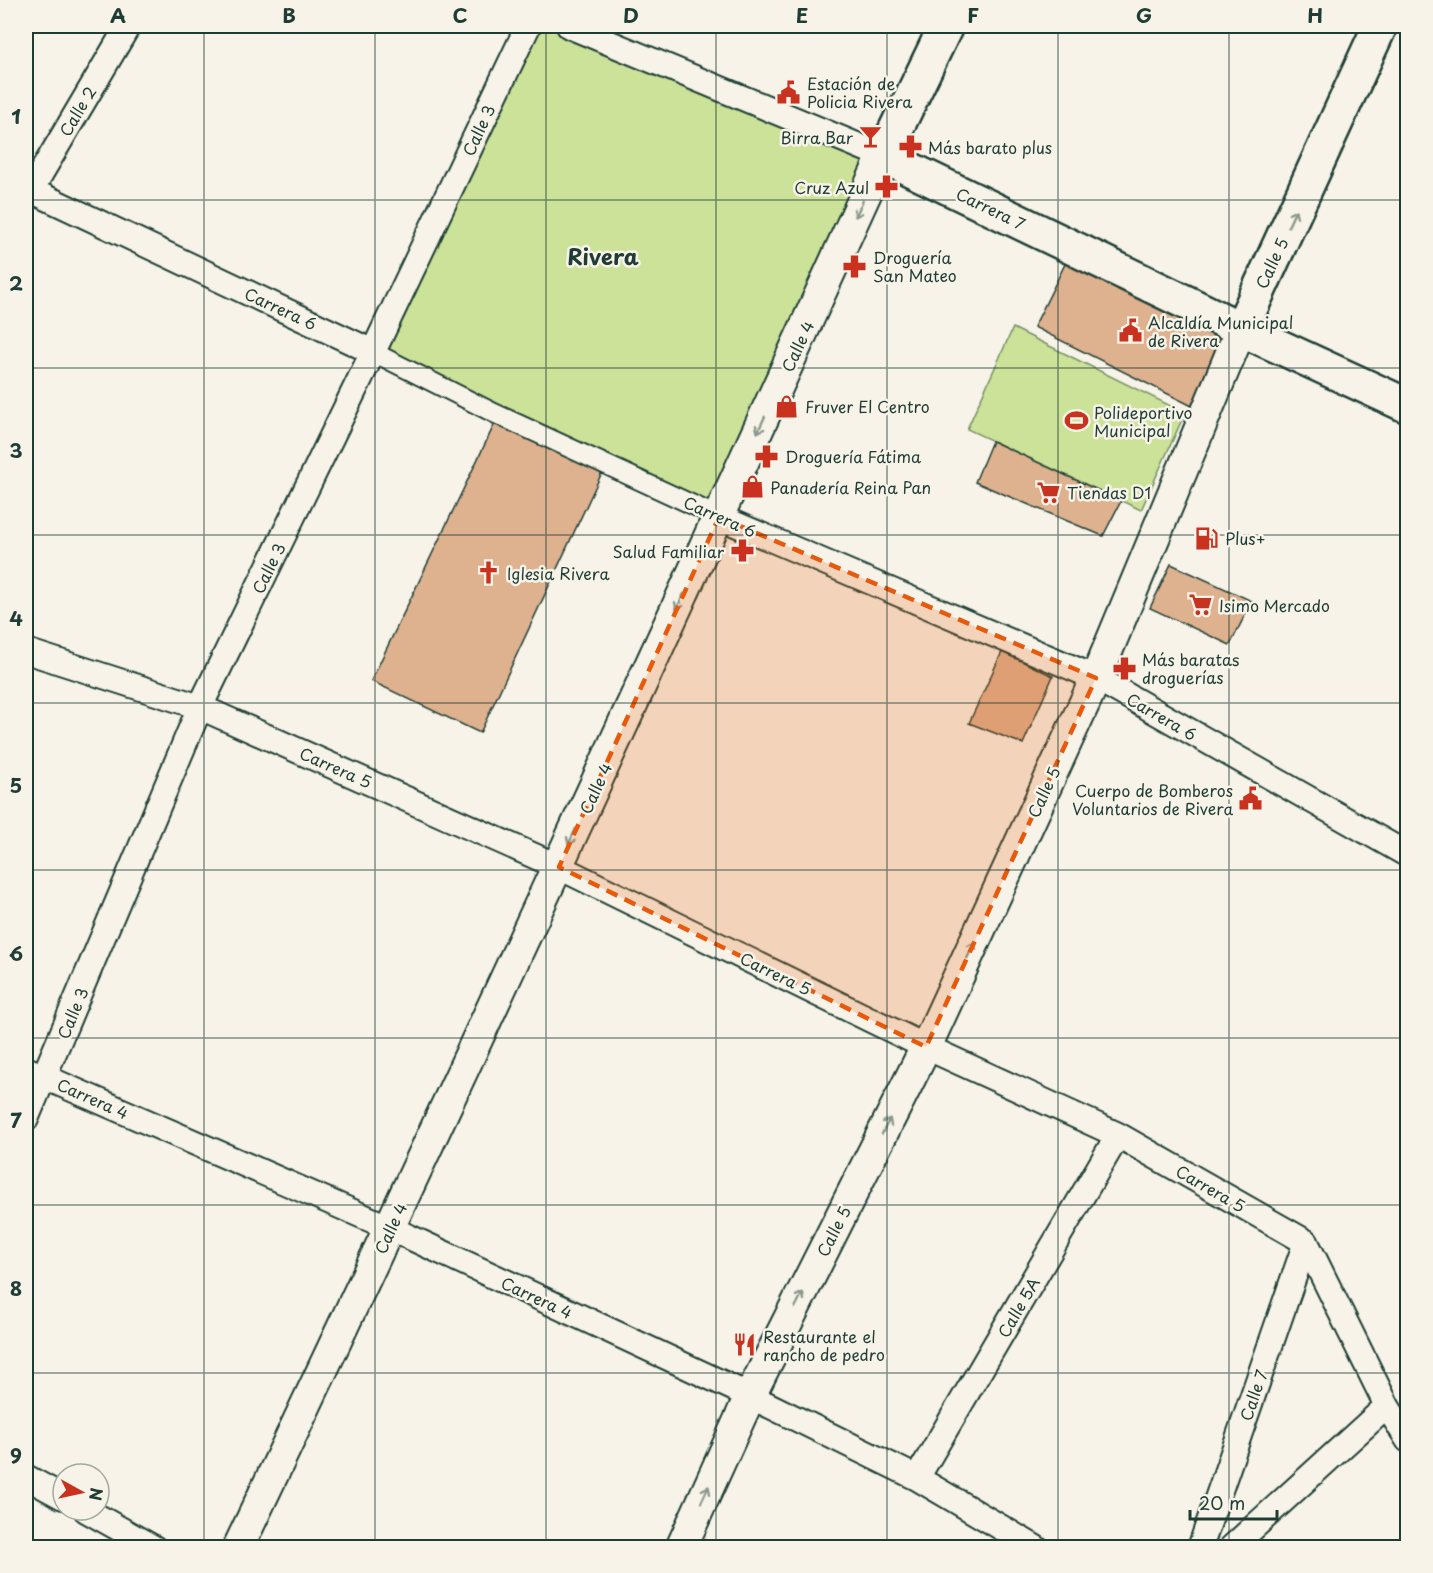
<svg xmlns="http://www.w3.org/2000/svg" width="1433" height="1573" font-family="'Playpen Sans',sans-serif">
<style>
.green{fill:#cbe298;stroke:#759066;stroke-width:1.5}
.building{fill:#deb18f;stroke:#1f3d34;stroke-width:1.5}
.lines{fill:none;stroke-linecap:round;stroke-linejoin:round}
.pedestrian-casing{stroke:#1f3d34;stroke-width:22}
.minor-casing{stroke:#1f3d34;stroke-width:28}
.tertiary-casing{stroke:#1f3d34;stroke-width:34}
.secondary-casing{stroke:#1f3d34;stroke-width:38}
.pedestrian{stroke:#f7f3e8;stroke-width:18}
.minor{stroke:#f7f3e8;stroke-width:24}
.tertiary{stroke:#f7f3e8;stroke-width:30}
.secondary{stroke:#f7f3e8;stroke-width:33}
.oneway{stroke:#8b988e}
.marked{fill:#e8590c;fill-opacity:0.2;stroke:#e8590c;stroke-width:4.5;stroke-dasharray:12 8;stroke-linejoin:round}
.grid{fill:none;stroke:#1f3d34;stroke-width:1.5;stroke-opacity:0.55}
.labels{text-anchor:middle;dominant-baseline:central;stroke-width:5;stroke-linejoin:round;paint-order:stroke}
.poi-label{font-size:16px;fill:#1f3d34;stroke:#f7f3e8;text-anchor:start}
.street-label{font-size:16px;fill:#1f3d34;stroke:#f7f3e8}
.district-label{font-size:22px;font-weight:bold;fill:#1f3d34;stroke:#f7f3e8}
.neatline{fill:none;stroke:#1f3d34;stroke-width:2}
.grid-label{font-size:20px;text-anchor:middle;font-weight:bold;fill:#1f3d34}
</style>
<rect width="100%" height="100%" fill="#f7f3e8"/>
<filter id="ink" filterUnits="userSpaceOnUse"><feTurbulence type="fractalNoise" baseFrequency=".0167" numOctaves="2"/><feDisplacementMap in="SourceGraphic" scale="12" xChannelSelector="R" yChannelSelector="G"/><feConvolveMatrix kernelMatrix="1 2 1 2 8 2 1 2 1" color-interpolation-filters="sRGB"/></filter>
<g filter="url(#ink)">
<!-- green -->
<path class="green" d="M528 26H569L883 156 719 517 373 352Z
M1013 328 1185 413 1141 510 967 429Z"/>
<!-- building -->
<path class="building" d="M1068 258 1227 335 1192 406 1034 327Z
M498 417 606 464 480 733 371 681Z
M992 441 1121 501 1103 536 975 482Z
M1171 564 1252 601 1230 645 1150 608Z
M1002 652 1053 676 1023 744 969 723Z
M548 1541 561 1548H545Z"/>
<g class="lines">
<defs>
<path id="pedestrian" d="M373 352 494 413 719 517"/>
<path id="minor" d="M569 26 883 156
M26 188 373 352
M26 196 31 190 128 26
M719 517 1096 678 1408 855
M26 651 200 707 559 867 926 1047 1118 1135 1306 1242 1387 1406 1408 1440
M26 1069 390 1228 750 1396 917 1478 1036 1548
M26 1119 200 707 373 352 528 26
M26 1477 63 1497
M917 1478 1118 1135
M86 1510 154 1548
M1200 1548 1306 1242
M1231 1548 1387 1406"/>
<path id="tertiary" d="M238 1548C458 1086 671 621 883 156
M681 1548 750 1396 926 1047 1096 678 1241 329"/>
<path id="secondary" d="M946 26 883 156 1241 329 1408 406
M1241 329 1380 26"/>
</defs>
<!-- pedestrian casing -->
<use href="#pedestrian" class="pedestrian-casing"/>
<!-- minor casing -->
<use href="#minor" class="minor-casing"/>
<!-- tertiary casing -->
<use href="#tertiary" class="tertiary-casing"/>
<!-- secondary casing -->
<use href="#secondary" class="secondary-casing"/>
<!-- pedestrian -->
<use href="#pedestrian" class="pedestrian"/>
<!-- minor -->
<use href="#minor" class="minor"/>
<!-- tertiary -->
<use href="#tertiary" class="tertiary"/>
<!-- secondary -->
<use href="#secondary" class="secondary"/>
</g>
<!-- one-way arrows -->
<defs><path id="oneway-shaft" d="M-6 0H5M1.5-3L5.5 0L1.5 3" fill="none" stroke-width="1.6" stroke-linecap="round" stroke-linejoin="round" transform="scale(1.5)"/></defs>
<g class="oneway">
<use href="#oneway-shaft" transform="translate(859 209) rotate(115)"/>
<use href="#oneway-shaft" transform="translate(1292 218) rotate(-65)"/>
<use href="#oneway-shaft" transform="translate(761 425) rotate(115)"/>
<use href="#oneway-shaft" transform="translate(680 602) rotate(115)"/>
<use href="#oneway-shaft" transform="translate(572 837) rotate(115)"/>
<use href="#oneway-shaft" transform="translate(971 950) rotate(-65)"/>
<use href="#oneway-shaft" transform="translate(886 1126) rotate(-63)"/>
<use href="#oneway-shaft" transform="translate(799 1300) rotate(-63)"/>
<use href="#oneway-shaft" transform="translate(705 1494) rotate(-65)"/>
</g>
</g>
<!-- marked area -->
<path class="marked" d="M719 517 1096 678 926 1047 559 867Z"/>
<!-- grid -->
<path class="grid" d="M204 26V1548M375 26V1548M546 26V1548M716 26V1548M887 26V1548M1058 26V1548M1229 26V1548M26 200H1408M26 368H1408M26 535H1408M26 703H1408M26 870H1408M26 1038H1408M26 1205H1408M26 1373H1408"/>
<!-- icons -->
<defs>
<symbol id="civic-bare" viewBox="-9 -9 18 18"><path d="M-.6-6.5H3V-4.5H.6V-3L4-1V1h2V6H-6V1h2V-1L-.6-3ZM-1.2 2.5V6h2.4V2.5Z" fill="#c8321e" stroke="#f7f3e8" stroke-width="2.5" paint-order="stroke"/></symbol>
<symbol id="bar-bare" viewBox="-9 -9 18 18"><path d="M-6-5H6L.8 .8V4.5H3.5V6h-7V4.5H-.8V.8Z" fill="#c8321e" stroke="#f7f3e8" stroke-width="2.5" paint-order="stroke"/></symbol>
<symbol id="pharmacy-bare" viewBox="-9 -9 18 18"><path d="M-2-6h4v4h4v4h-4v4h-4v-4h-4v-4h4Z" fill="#c8321e" stroke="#f7f3e8" stroke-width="2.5" paint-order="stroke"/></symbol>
<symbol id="shop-bare" viewBox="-9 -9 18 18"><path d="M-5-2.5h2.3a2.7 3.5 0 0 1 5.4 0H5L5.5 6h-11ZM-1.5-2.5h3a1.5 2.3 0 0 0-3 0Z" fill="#c8321e" stroke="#f7f3e8" stroke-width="2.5" paint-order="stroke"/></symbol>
<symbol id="stadium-bare" viewBox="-9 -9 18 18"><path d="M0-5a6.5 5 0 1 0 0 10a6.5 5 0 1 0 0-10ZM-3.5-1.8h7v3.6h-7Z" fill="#c8321e" stroke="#f7f3e8" stroke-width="2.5" paint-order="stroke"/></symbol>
<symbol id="supermarket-bare" viewBox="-9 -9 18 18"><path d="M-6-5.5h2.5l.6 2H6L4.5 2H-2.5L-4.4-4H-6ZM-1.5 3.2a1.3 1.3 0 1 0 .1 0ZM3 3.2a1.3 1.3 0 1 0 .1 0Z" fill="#c8321e" stroke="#f7f3e8" stroke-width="2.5" paint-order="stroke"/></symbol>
<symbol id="fuel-bare" viewBox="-9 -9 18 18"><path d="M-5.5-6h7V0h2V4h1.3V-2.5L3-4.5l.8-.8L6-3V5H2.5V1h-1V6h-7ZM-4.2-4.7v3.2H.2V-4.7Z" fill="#c8321e" stroke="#f7f3e8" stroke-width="2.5" paint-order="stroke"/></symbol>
<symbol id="church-bare" viewBox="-9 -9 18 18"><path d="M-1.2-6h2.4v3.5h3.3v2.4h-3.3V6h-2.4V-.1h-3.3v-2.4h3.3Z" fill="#c8321e" stroke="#f7f3e8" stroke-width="2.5" paint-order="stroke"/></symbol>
<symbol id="restaurant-bare" viewBox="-9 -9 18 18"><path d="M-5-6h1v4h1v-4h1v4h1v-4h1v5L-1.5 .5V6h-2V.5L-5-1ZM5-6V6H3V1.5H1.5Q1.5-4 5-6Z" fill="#c8321e" stroke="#f7f3e8" stroke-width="2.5" paint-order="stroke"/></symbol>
</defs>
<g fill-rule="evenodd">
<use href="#civic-bare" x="772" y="76" width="33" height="33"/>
<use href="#bar-bare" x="854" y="120" width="33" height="33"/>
<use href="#pharmacy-bare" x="894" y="130" width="33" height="33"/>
<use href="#pharmacy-bare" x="870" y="170" width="33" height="33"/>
<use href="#pharmacy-bare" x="838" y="250" width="33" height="33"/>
<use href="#civic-bare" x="1114" y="314" width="33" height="33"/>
<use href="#shop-bare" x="770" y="390" width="33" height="33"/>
<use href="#stadium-bare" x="1060" y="404" width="33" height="33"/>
<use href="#pharmacy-bare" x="750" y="440" width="33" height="33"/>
<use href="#shop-bare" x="736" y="470" width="33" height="33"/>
<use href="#supermarket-bare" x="1032" y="476" width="33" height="33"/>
<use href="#fuel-bare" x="1190" y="522" width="33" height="33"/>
<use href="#pharmacy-bare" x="726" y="534" width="33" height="33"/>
<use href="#church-bare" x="472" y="556" width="33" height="33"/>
<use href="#supermarket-bare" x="1184" y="588" width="33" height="33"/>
<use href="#pharmacy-bare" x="1108" y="652" width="33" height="33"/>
<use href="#civic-bare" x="1234" y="782" width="33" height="33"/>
<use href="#restaurant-bare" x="728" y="1328" width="33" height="33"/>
</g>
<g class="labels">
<!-- poi labels -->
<g class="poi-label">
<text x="807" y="83">Estación de<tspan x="807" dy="18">Policia Rivera</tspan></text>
<text x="853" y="137" text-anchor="end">Birra Bar</text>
<text x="928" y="147">Más barato plus</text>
<text x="869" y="187" text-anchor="end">Cruz Azul</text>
<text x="873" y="257">Droguería<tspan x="873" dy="18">San Mateo</tspan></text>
<text x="1148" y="322">Alcaldía Municipal<tspan x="1148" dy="18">de Rivera</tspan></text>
<text x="805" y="406">Fruver El Centro</text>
<text x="1094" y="412">Polideportivo<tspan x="1094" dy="18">Municipal</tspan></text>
<text x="785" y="456">Droguería Fátima</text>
<text x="770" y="487">Panadería Reina Pan</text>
<text x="1067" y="492">Tiendas D1</text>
<text x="1225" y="538">Plus+</text>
<text x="724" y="551" text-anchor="end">Salud Familiar</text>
<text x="507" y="573">Iglesia Rivera</text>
<text x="1219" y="605">Isimo Mercado</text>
<text x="1142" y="659">Más baratas<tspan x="1142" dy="18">droguerías</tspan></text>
<text x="1233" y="790" text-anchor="end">Cuerpo de Bomberos<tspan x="1233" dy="18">Voluntarios de Rivera</tspan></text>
<text x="763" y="1336">Restaurante el<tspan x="763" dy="18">rancho de pedro</tspan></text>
</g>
<!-- street labels -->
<g class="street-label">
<text transform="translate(77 111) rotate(-59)">Calle 2</text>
<text transform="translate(478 130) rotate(-65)">Calle 3</text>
<text transform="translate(991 208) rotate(26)">Carrera 7</text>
<text transform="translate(1271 263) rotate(-65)">Calle 5</text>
<text transform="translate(281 308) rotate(25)">Carrera 6</text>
<text transform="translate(797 346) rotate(-65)">Calle 4</text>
<text transform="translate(720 516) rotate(24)">Carrera 6</text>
<text transform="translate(268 568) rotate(-64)">Calle 3</text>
<text transform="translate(1162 716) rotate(30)">Carrera 6</text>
<text transform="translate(336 767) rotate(24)">Carrera 5</text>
<text transform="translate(595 788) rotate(-65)">Calle 4</text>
<text transform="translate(1043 792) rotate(-65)">Calle 5</text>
<text transform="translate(776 973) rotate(26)">Carrera 5</text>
<text transform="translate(72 1013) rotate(-67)">Calle 3</text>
<text transform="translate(93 1098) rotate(24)">Carrera 4</text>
<text transform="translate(1211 1188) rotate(30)">Carrera 5</text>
<text transform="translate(390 1228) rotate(-65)">Calle 4</text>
<text transform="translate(833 1231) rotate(-63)">Calle 5</text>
<text transform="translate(537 1297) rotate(25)">Carrera 4</text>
<text transform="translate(1018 1307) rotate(-60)">Calle 5A</text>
<text transform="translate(1253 1395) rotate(-71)">Calle 7</text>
</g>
<!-- district labels -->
<g class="district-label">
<text x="603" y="255">Rivera</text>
</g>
</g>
<!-- margin -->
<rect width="1433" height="1573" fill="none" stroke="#f7f3e8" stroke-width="66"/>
<!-- north arrow -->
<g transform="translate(81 1492) rotate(98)"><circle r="28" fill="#f7f3e8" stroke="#a1aaa0" stroke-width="1.5"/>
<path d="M0-4.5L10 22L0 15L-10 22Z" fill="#c8321e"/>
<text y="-9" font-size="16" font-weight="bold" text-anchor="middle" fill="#1f3d34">N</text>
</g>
<!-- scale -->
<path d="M1190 1510v9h87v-9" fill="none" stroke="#1f3d34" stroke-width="3"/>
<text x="1199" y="1510" font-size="18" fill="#1f3d34" stroke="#f7f3e8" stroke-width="4.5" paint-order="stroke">20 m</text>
<rect x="33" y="33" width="1367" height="1507" class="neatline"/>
<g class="grid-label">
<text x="118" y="23">A</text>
<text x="289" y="23">B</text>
<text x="460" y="23">C</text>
<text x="631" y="23">D</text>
<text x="802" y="23">E</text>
<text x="973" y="23">F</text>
<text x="1144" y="23">G</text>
<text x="1315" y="23">H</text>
<text x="16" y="124">1</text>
<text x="16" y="291">2</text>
<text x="16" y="458">3</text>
<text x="16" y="626">4</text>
<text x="16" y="793">5</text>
<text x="16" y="961">6</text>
<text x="16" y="1128">7</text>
<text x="16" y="1296">8</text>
<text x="16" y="1463">9</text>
</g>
</svg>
